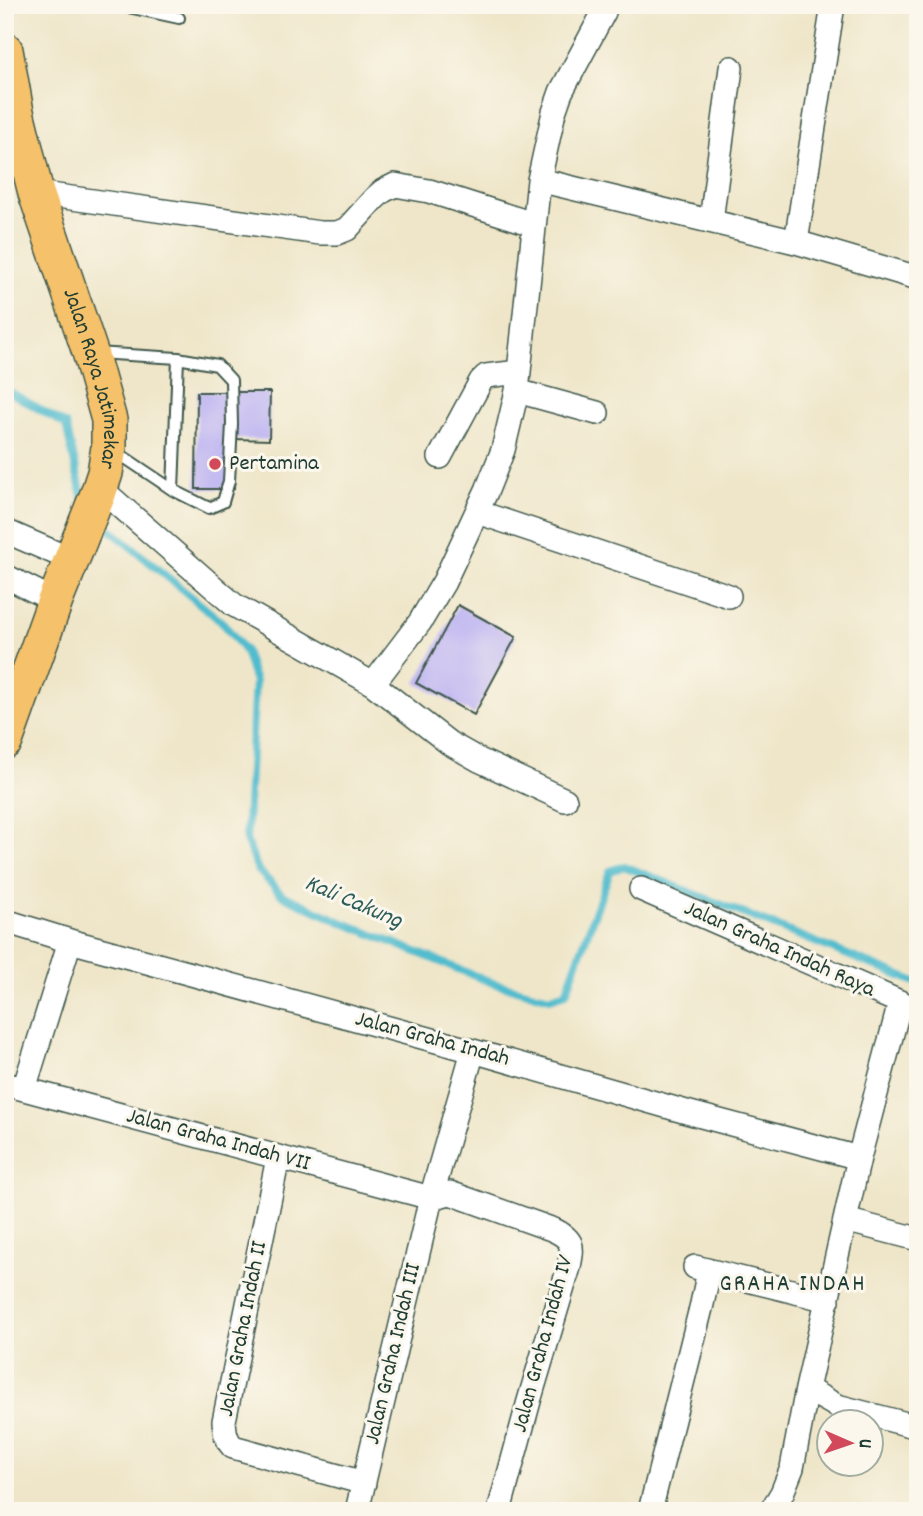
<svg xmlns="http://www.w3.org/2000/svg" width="923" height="1516" font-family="Dekko,sans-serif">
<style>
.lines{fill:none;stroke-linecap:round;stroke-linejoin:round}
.stream{stroke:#51bccd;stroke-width:8}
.building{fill:#b5abf2}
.lane-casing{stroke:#3e564a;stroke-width:14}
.street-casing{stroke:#3e564a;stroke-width:26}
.primary-casing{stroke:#3e564a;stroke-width:38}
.lane{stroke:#fff;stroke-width:10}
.street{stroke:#fff;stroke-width:23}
.primary{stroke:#f5c16b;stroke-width:35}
.poi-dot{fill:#d1495b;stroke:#fbf7ec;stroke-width:2.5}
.labels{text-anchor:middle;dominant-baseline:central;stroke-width:6;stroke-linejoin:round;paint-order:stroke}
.street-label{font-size:23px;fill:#1f3d34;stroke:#fbf7ec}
.poi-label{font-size:23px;fill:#1f3d34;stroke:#fbf7ec;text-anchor:start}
.water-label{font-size:24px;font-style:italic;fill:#2c5d5a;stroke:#fbf7ec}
.neighbourhood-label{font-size:24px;letter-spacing:2px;fill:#1f3d34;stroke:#fbf7ec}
</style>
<rect width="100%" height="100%" fill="#fbf7ec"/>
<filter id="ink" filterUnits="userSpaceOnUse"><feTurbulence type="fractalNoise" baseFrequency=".0143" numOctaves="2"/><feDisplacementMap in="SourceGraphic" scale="14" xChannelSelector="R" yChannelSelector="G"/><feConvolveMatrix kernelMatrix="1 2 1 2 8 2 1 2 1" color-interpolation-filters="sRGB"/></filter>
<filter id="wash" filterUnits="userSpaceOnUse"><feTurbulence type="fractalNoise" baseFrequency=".00686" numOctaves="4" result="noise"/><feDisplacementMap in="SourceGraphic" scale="28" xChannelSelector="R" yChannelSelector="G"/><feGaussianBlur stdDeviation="1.57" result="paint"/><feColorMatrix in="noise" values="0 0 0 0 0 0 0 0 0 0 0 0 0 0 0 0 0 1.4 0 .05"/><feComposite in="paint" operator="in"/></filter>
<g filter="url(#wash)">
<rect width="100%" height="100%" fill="#efe6c9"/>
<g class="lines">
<!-- stream -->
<path class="stream" d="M5 389 66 425 83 500
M96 518 223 623 245 651 255 682 246 840 258 870 282 895 339 921 493 983 550 998 566 993 610 871 624 866 918 983"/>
</g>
<g id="blocks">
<!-- building -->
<path class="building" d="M197 392H270L269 440 234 439V489H196Z
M458 605 516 637 474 715 416 683Z"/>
</g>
</g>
<g filter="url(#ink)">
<use href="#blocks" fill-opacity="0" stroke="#3e564a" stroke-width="2"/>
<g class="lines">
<defs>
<path id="lane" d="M119 5 179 18
M96 353 178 358 217 365 231 380 232 424 229 481 223 502 209 508 173 490 115 451
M173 490 178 358"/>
<path id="street" d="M539 180 796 242 918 278
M36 193 320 233H337L347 229 375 198 383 191 395 185 429 191 533 224
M711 221 731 68
M796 242 833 5
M517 391 597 413
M440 457 481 381 486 376 519 372
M100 488 234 605 373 684 449 743 479 760 565 800
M477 512 729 596
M5 531 72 560
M5 576 55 601
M373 684 420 622 444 582 487 490 503 450 517 391 539 180 554 112 561 92 604 12 606 5
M641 889 918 1010
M5 921 70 941 473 1051 690 1113 859 1158
M5 1084 431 1198
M24 1089 70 941
M278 1158 224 1421C225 1431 225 1439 233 1447L364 1483
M431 1198 450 1193 554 1230C574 1240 573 1246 569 1267L529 1401 499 1511
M845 1220 918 1239
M695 1267 828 1300
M807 1389 837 1406 918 1427
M357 1511 431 1198 473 1051
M650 1511 702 1304 709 1271
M771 1511 782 1493 792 1468 807 1389 859 1158 900 1003"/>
<g id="primary">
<path id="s1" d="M5 50 16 112 36 193 90 352 109 420V447L105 473 98 494 55 601 5 741"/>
</g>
</defs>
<!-- lane casing -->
<use href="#lane" class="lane-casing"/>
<!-- street casing -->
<use href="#street" class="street-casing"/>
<!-- primary casing -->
<use href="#primary" class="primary-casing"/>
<!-- lane -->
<use href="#lane" class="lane"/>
<!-- street -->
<use href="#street" class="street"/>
<!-- primary -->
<use href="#primary" class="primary"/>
</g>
</g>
<!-- markers -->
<circle class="poi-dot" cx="215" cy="464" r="7"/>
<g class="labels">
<!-- street labels -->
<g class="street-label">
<text stroke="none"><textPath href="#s1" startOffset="341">Jalan Raya Jatimekar</textPath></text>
<text transform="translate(779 950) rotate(24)">Jalan Graha Indah Raya</text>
<text transform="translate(432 1040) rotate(15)">Jalan Graha Indah</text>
<text transform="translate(218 1141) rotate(15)">Jalan Graha Indah VII</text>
<text transform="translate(244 1329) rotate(-79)">Jalan Graha Indah II</text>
<text transform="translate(544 1344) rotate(-75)">Jalan Graha Indah IV</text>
<text transform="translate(394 1354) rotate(-77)">Jalan Graha Indah III</text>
</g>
<!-- poi labels -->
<g class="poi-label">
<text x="229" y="464">Pertamina</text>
</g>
<!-- water labels -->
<g class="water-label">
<text transform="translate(353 903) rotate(23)">Kali Cakung</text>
</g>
<!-- neighbourhood labels -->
<g class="neighbourhood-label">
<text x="793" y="1285">GRAHA INDAH</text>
</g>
</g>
<!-- margin -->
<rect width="923" height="1516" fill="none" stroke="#fbf7ec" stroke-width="28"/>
<!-- north arrow -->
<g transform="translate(850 1443) rotate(92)"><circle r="33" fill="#fbf7ec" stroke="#a3ada2" stroke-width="2"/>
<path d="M0-5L12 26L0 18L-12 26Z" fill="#d1495b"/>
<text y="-10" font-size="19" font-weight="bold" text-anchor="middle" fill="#1f3d34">U</text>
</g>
</svg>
